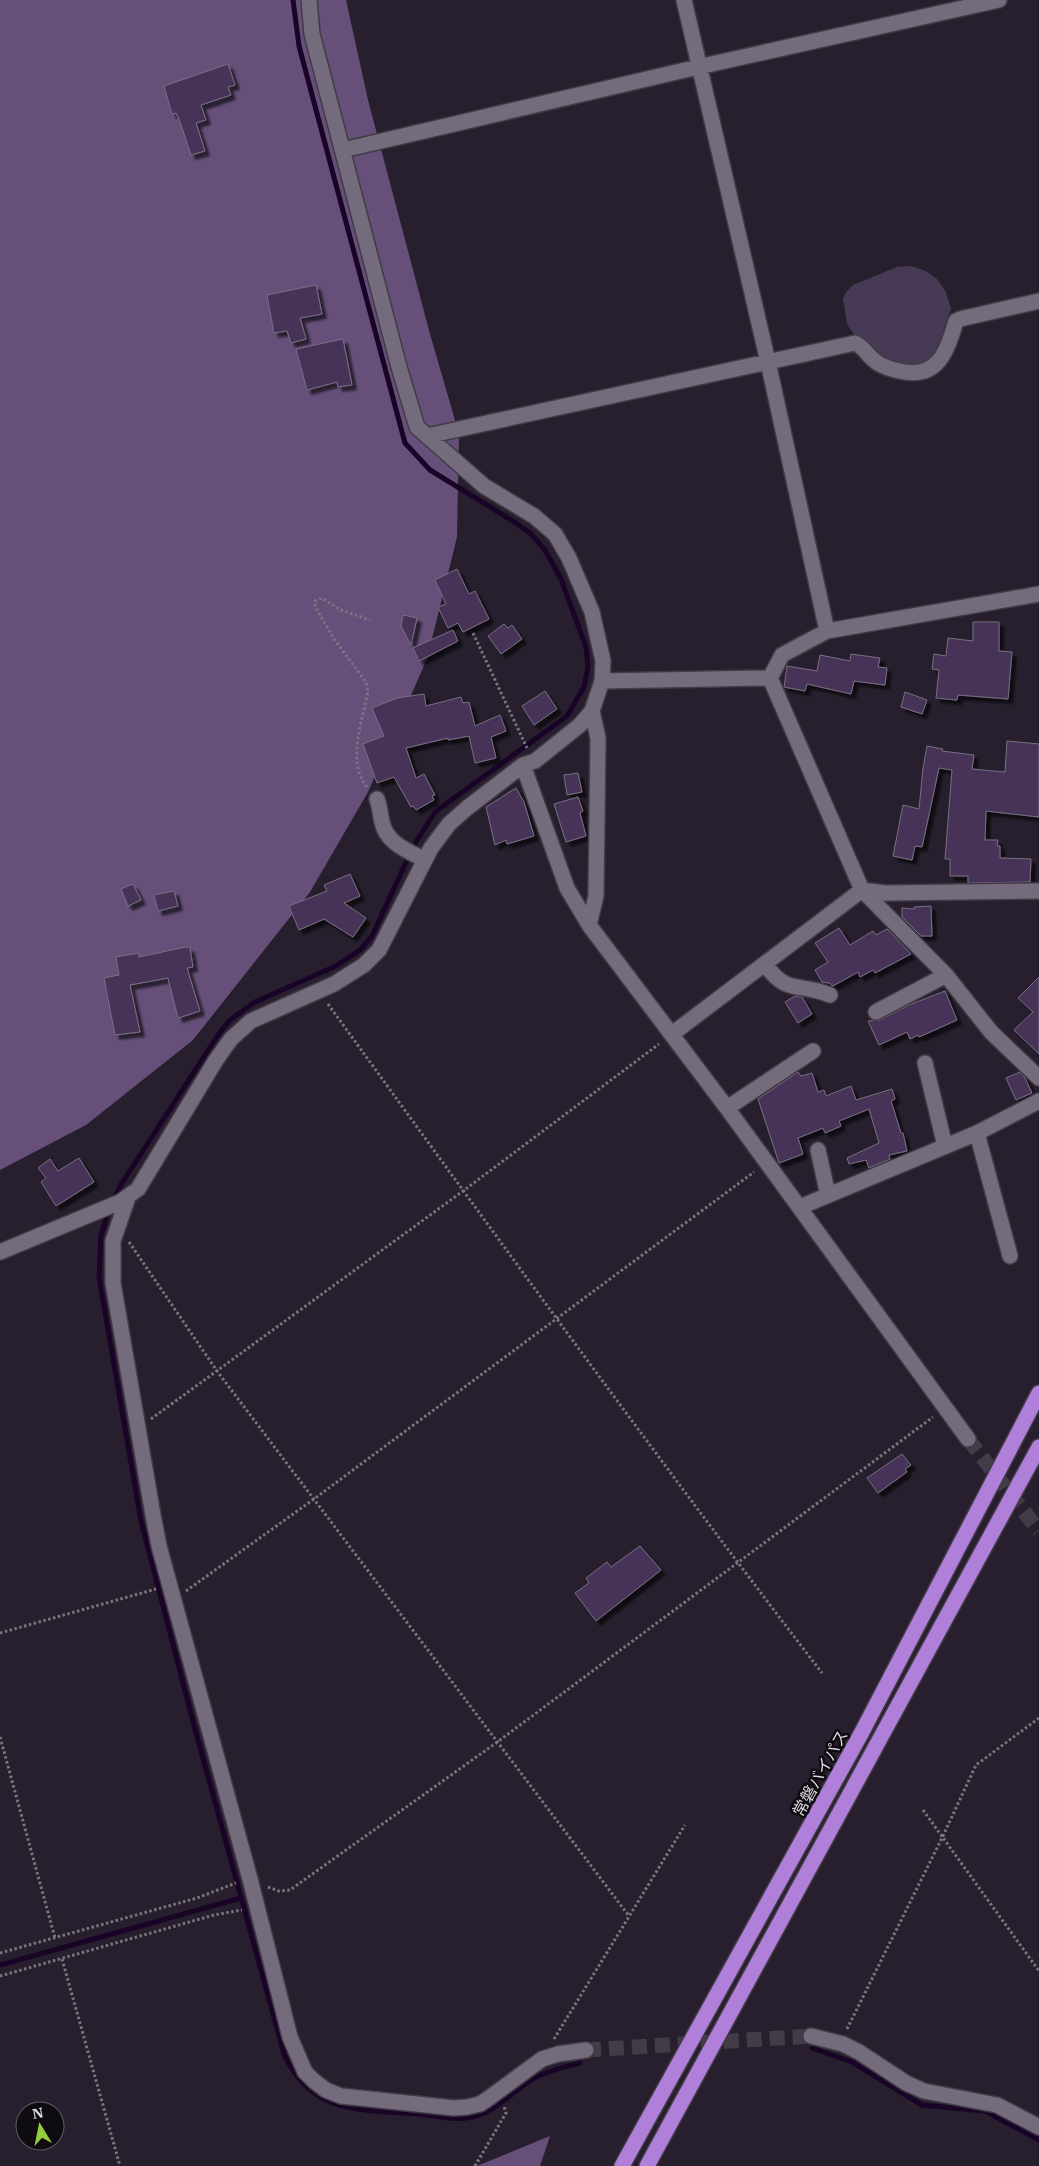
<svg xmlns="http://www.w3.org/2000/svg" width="1039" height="2166" font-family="'IBM Plex Serif','Noto Sans JP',serif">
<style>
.green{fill:#473a54}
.forest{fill:#66507a}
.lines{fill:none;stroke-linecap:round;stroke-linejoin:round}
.stream{stroke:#190427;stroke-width:5}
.building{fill:#473159;stroke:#787081;filter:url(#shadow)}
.minor-tunnel{stroke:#423b48;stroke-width:15;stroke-dasharray:15 8;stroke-linecap:butt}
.minor-casing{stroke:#413b46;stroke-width:18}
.highway-casing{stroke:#413b46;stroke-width:18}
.path{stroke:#7b7480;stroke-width:3;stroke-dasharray:2.5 2.5;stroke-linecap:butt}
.minor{stroke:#746c7d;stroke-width:15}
.highway{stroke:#af7fd9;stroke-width:15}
.labels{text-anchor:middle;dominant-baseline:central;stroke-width:5;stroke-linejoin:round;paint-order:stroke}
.street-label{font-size:16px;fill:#ded9e3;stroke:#0e0b11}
</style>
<defs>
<filter id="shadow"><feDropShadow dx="4.5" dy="4.5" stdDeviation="1" flood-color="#0009"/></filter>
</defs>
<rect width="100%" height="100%" fill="#271f2d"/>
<!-- green -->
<path class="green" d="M911 266 926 271 937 279 946 292 951 309 944 329 940 350 929 363 914 369 883 359 853 333 847 324 843 299 846 292 853 285 897 267Z"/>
<!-- forest -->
<path class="forest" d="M0 0H346L368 100 430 334 459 434 457 537 427 659 368 792 310 892 193 1040 86 1125 0 1170Z
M550 2136 540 2166H477Z"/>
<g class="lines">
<!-- stream -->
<path class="stream" d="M112 1202 122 1183 218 1035 230 1020 255 1002 336 966 360 950 372 936 414 845 435 812 567 716 584 687 588 667 586 647 561 579 545 550 530 533 516 523 430 470 405 443 299 46 293 0
M109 1210 101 1235 99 1277 141 1521 195 1729 284 2054C312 2116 361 2109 419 2114 437 2116 459 2122 476 2116 499 2109 515 2089 536 2077 550 2070 564 2067 580 2063
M0 1965 241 1898
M812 2048 852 2062 922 2105 985 2111 1039 2140"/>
</g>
<!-- building -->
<path class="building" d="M228 64 235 85 228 87 231 95 201 105 206 120 196 123 205 151 191 155 179 119 176 113 172 114 164 86Z
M316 285 322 314 300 318 306 339 291 343 287 331 274 333 267 295Z
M343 339 352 385 338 387 337 382 307 390 296 349Z
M457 569 469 594 475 591 489 619 463 632 458 623 448 628 438 607 446 604 435 580Z
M403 615 417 618 411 645 401 626Z
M973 622H999V651L1012 652 1008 699 958 695 957 700 936 698 939 670 932 669 934 654 946 656 948 638 973 641Z
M504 624 508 628 512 625 522 639 501 654 488 636Z
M453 630 458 641 419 661 413 648Z
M851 654 880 658 878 667 887 668 885 685 854 681 851 694 807 684 805 691 784 687 787 666 817 671 820 655 850 661Z
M545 691 557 709 534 725 522 706Z
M905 692 927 700 922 714 901 707Z
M424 694 426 706 461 697 463 703 469 702 475 726 500 715 506 731 491 737 496 758 475 763 469 736 448 740V738L406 748 416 778 424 774 435 795 432 796 434 800 416 810 413 806 411 807 394 777 377 783 363 744 384 736 372 708 397 698Z
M1007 741 1039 744V817L986 811 985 840H998L997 846H1000V858L1031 859 1030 882 968 883V876H950V859H945L952 770 939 768 922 847 915 846 912 860 893 856 903 805 919 809 923 768 927 746 943 749 942 751 974 755 972 769 1005 772Z
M578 773 582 792 567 795 564 775Z
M516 788 524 802 534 836 507 844 506 840 495 845 486 807Z
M578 797 583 811 580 813 586 836 566 842 554 804Z
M350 874 360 896 344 903 366 918 353 937 324 919 299 930 289 906 327 891 324 885Z
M133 884 141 900 128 906 121 889Z
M174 891 178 906 158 911 154 895Z
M931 906 932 936H921L902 917V908L914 909V907Z
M839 928 850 945 873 931 876 935 887 929 911 954 875 973 873 970 860 977 858 972 833 986 829 983 822 982 815 970 828 962 815 943Z
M186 947 190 948 193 967 187 968 200 1011 178 1018 168 978 130 985 140 1032 115 1035 104 978 119 975 116 957 139 953V957Z
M1039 977V1054L1014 1030 1033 1012 1018 998Z
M945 991 957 1020 919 1037 918 1035 910 1039 907 1032 879 1045 868 1021 880 1020 909 1005Z
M795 996 802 997 812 1014 798 1023 785 1002Z
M798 1072 801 1076 812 1073 818 1092 824 1090 826 1096 851 1086 856 1100 892 1089 895 1099 891 1101 901 1133H903L907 1151 889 1155 890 1159 869 1168 866 1160 849 1164 847 1158 879 1143 869 1109 839 1121 841 1126 825 1133 823 1128 798 1138 803 1154 779 1163 758 1099Z
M1020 1072 1025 1078 1032 1093 1016 1100 1006 1078Z
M79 1158 94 1182 56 1206 41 1182 46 1178 38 1168 50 1159 58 1171Z
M902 1454 911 1465 905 1469 907 1472 878 1493 867 1478Z
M640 1546 661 1570 596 1621 575 1593 589 1583 586 1578 607 1562 611 1567Z"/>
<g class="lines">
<!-- minor-tunnel -->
<path class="minor-tunnel" d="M968 1439 1039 1531
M586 2050 811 2036"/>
<defs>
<path id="minor" d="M684 0 768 362 827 631
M343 150 698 67 999 0
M427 436 855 343C864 347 867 355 875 361 881 366 893 370 900 371 938 380 947 351 956 321L960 319 1039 301
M770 678 862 890 946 975 991 1032 1039 1078
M602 681 770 678 782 655 827 631 1039 594
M592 711 598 738 596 896 589 925 727 1108 968 1439
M523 765 567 888 589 925
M377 799C380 807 380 814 382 822 386 843 408 851 425 860
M765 964C787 996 800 982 830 995
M876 1012 946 975
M672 1034 862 890 885 893 1039 891
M925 1063 945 1146
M727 1108 813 1051
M977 1133 1010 1256
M818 1150 828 1195
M128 1197 113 1241V1283L153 1515 159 1546 250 1879 290 2037 305 2072 314 2081 326 2090 341 2096 454 2108 467 2107 480 2104 489 2098 542 2059 558 2054 586 2050
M800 1207 977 1133 1039 1101
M0 1252 120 1202 138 1189 216 1060 231 1039 251 1021 334 984 364 965 379 950 431 848 449 824 467 808 523 765 535 761 580 725 592 711 602 681 603 661 592 612 569 558 555 534 534 516 484 486 417 427 399 367 312 34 309 0
M811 2036 843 2044 859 2052 906 2083 924 2091 997 2105 1039 2127"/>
<path id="highway" d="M622 2166 862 1732 1039 1393
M647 2166 1039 1447"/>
</defs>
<!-- minor casing -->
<use href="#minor" class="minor-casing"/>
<!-- highway casing -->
<use href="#highway" class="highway-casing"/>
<!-- path -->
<path class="path" d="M473 633 527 748
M367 787C346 762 363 719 368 691L366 682 334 639 315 606V601L322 598 341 610 370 620
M328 1004C490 1228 653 1453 822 1673
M129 1242 217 1371 629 1916
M151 1419 463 1191 659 1044
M186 1591 314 1499 754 1172
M0 1633 156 1589
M0 1737 55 1938
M923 1810 1039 1971
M268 1887 279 1891 290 1890 496 1743 933 1417
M0 1953 197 1898 236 1883
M62 1959 120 2166
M0 1976 214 1915 242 1910
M847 2029 942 1838 976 1765 1039 1718
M554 2039 685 1825
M475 2166 506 2113 504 2106"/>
<!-- minor -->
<use href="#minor" class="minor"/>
<!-- highway -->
<use href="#highway" class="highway"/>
</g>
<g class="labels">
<!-- street labels -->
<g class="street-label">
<text transform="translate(820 1773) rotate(-61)">常磐バイパス</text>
</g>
</g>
<!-- north arrow -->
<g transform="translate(40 2126) rotate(350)"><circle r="24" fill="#0e0b11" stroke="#615d65"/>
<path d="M0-4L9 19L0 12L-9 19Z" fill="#95cc3a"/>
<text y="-8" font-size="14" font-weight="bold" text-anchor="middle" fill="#ded9e3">N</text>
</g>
</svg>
